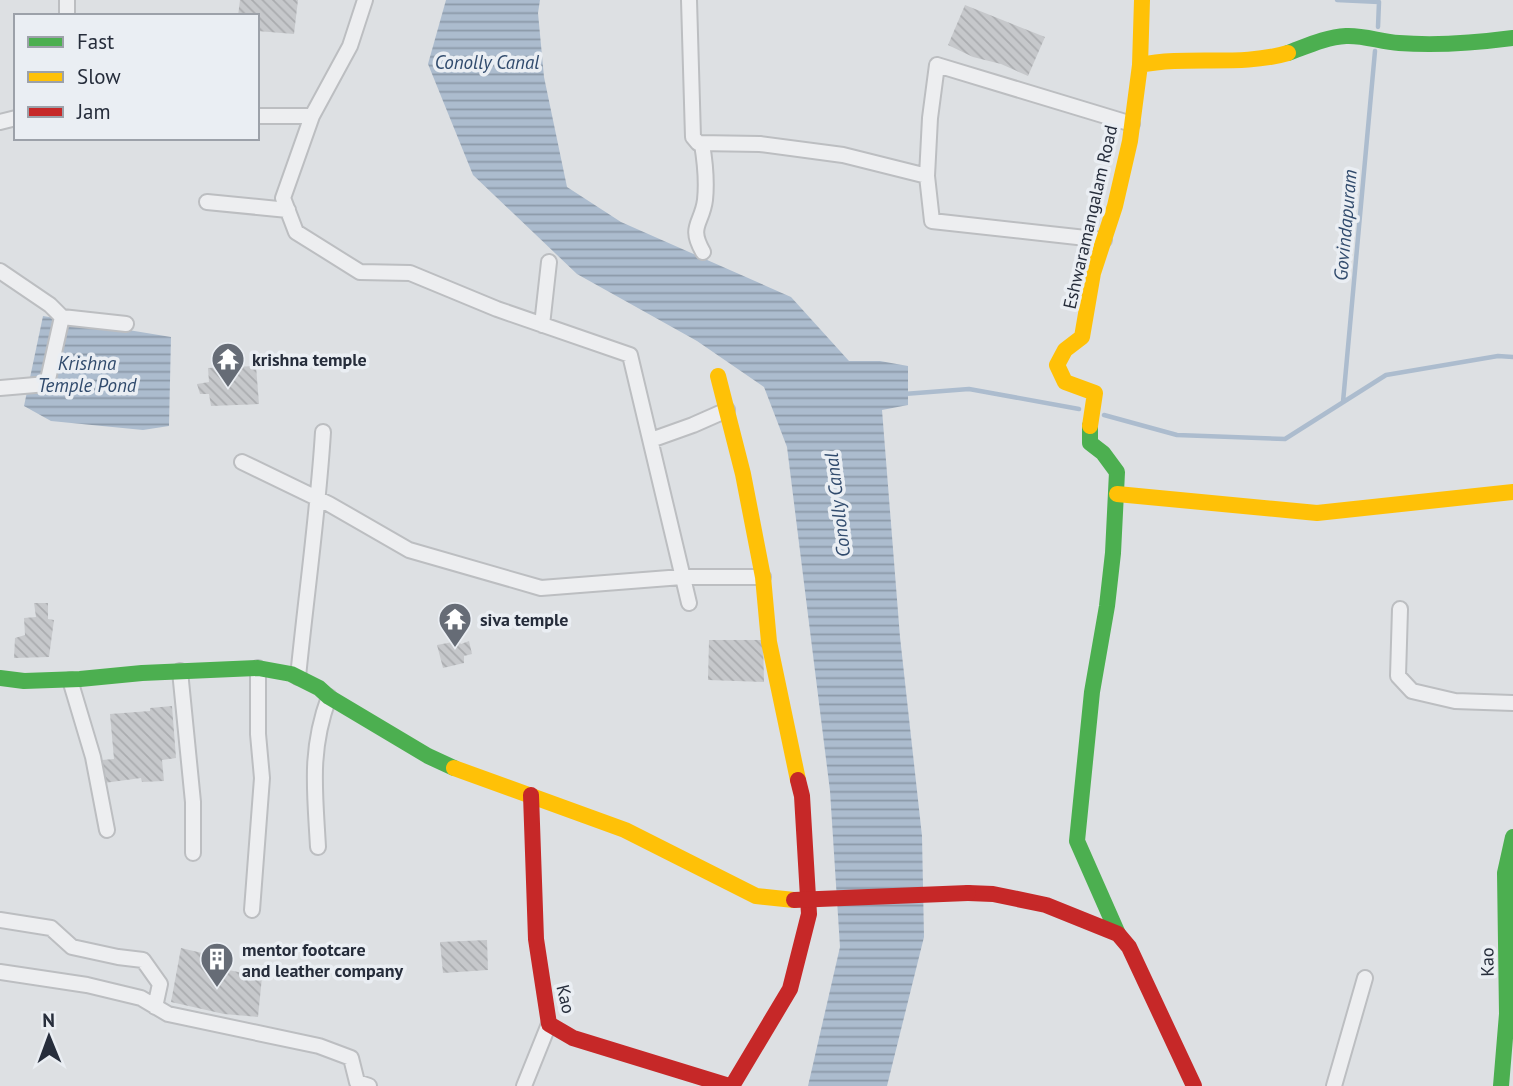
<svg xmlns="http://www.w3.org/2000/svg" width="1513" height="1086" font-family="'PT Sans',sans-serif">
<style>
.water{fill:url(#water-rules)}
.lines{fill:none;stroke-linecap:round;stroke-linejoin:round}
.stream{stroke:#acbcce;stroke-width:4.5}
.building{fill:url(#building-back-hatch)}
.street-casing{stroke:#bcbec1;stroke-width:18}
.street{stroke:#edeef0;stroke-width:14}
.fast{stroke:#4caf50;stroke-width:16}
.slow{stroke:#ffc107;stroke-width:16}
.jam{stroke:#c62828;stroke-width:16}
.jam-bridge{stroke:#c62828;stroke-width:16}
.labels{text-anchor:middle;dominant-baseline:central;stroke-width:7;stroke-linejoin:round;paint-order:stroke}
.street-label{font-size:18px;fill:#262d3b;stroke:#eaeef3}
.poi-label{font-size:18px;font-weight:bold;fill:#262d3b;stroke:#eaeef3;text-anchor:start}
.water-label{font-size:19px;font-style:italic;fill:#314b6d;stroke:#eaeef3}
</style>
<defs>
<pattern id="water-rules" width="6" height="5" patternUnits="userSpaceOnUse" patternTransform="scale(1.75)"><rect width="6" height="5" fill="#acbcce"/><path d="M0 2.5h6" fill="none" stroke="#8c99a8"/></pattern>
<pattern id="building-back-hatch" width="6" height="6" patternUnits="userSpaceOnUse" patternTransform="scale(1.75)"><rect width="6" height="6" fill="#c6c8cb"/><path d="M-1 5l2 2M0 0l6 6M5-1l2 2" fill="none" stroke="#aaacaf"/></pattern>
</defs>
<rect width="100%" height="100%" fill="#dde0e3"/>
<!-- water -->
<path class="water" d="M446 0H540L538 13 544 77 567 187 621 222 791 297 849 361H880L908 366V405L882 410 900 637 922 836 924 937 887 1086H808L840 947 830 791 787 447 764 387 697 341 577 274 473 175 428 64Z
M43 316 171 337 169 426 143 430 51 421 24 406Z"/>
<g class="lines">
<!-- stream -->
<path class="stream" d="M1337 0 1379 2 1378 27
M904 394 969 389 1079 409
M1343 402 1375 51
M1104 415 1177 435 1285 439 1386 375 1498 356 1513 357"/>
</g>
<!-- building -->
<path class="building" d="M240 0H298L294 34 257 31V16H238Z
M965 5 1045 37 1028 76 1001 64 973 57 948 45Z
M256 366 259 404 211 406 209 394H200L197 384 209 382 208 368Z
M34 603H48V619L54 620 49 657 14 658 15 638 25 635 24 618 36 617Z
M709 640H763L764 682 708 680Z
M458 641 461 644 469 641 472 654 464 656V663L443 668 437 645Z
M172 706 176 758 162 760 164 781 142 782 141 778 104 783 102 760 114 759 110 714 150 711V708Z
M487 940 488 970 443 973 440 942Z
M181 948 219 957 224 969 262 977 258 1017 224 1014 171 1002Z"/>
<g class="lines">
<defs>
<path id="street" d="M67 0V16
M689 0 693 137 698 143 760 144 843 155 927 176 930 118 937 65 1132 124
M257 116H312L283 198 296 232 360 272 410 273 497 309 630 355 689 603
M312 116 350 46 365 0
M0 122 16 118
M702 144C705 162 707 181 705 200 702 224 688 226 703 252
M927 176 932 221 1104 240
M207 202 288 210
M0 271 50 305 62 317 126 324
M542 325 549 262
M0 388 47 384 62 317
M651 440 693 425 727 410
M242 462 329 504 409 550 541 588 682 577H763
M1400 609 1398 676 1412 691 1455 701 1513 703
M180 671 193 802V853
M298 677C306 596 318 514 323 432
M70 680 93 757 107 830
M318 847C315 791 309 751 329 697
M252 910 262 778 258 734V668
M0 920 51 928 72 947 118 957 143 960 160 984 155 1007
M0 972 87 985 141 998 168 1014 319 1046 351 1058 357 1082 369 1086
M524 1086 549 1024
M1334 1086 1365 978"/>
</defs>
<!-- street casing -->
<use href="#street" class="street-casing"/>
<!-- street -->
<use href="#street" class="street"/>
<!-- fast -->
<path class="fast" d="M1288 53C1307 46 1326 37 1346 36 1364 35 1381 42 1399 43 1437 46 1475 43 1513 38
M1090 426V443L1103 453 1117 472 1113 553 1107 606 1092 692 1077 841 1118 934
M0 678 24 681 80 679 142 673 258 668 291 674 319 688 329 697 428 756 454 768
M1501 1086 1507 1014 1505 873 1513 837"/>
<!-- slow -->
<path class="slow" d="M1140 65 1142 0
M718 376 743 474 763 577 769 642 798 780
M1090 426 1095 393 1065 382 1057 365 1065 350 1082 337 1093 273 1115 206 1130 141 1140 65C1189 55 1240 67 1288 53
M1117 494 1317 513 1513 492
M454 768 625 830 756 896 794 900"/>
<!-- jam -->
<path class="jam" d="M531 795 536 939 549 1024 573 1038 729 1086
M968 893 993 894 1046 905 1118 934 1129 947 1194 1086
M732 1086 790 989 809 914 802 796 798 780"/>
<!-- jam-bridge -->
<path class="jam-bridge" d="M794 900 968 893"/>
</g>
<!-- icons -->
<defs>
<symbol id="temple-pin" viewBox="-11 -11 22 30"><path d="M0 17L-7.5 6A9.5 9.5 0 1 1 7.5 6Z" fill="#666c76" stroke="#eaeef3"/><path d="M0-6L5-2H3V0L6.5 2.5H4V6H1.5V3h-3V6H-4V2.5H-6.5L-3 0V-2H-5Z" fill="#fff"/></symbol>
<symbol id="building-pin" viewBox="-11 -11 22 30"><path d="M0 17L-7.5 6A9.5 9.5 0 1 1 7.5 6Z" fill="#666c76" stroke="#eaeef3"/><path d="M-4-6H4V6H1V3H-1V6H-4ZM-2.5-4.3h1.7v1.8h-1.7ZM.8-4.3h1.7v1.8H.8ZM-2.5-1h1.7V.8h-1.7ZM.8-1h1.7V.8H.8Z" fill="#fff"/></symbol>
</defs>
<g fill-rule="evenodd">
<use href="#temple-pin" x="209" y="340" width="38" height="52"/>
<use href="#temple-pin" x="436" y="600" width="38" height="52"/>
<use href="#building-pin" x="198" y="940" width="38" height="52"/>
</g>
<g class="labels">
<!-- street labels -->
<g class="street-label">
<text transform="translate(1090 217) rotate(-77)">Eshwaramangalam Road</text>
<text transform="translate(1487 962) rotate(-91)">Kao</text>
<text transform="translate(566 999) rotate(76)">Kao</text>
</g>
<!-- poi labels -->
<g class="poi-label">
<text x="252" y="359">krishna temple</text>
<text x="480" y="619">siva temple</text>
<text x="242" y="949">mentor footcare<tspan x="242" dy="21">and leather company</tspan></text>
</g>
<!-- water labels -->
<g class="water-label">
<text x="487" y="62">Conolly Canal</text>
<text transform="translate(1345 225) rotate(-85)">Govindapuram</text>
<text x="87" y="363">Krishna<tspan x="87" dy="22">Temple Pond</tspan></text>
<text transform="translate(837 505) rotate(-97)">Conolly Canal</text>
</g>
</g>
<!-- legend -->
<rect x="14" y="14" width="245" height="126" fill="#eaeef3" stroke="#9ca1a9" stroke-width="2"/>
<rect x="28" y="37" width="35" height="10" fill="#4caf50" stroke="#9ca1a9" stroke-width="2"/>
<text x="77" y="49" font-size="21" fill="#262d3b">Fast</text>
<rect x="28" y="72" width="35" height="10" fill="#ffc107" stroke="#9ca1a9" stroke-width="2"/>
<text x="77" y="84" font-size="21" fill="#262d3b">Slow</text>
<rect x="28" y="107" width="35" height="10" fill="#c62828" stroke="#9ca1a9" stroke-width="2"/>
<text x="77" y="119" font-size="21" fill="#262d3b">Jam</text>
<!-- north arrow -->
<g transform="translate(49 1037) rotate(359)" stroke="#eaeef3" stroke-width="5" paint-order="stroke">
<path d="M0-5L12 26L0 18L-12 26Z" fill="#262d3b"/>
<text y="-10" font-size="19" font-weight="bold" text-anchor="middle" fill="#262d3b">N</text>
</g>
</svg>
